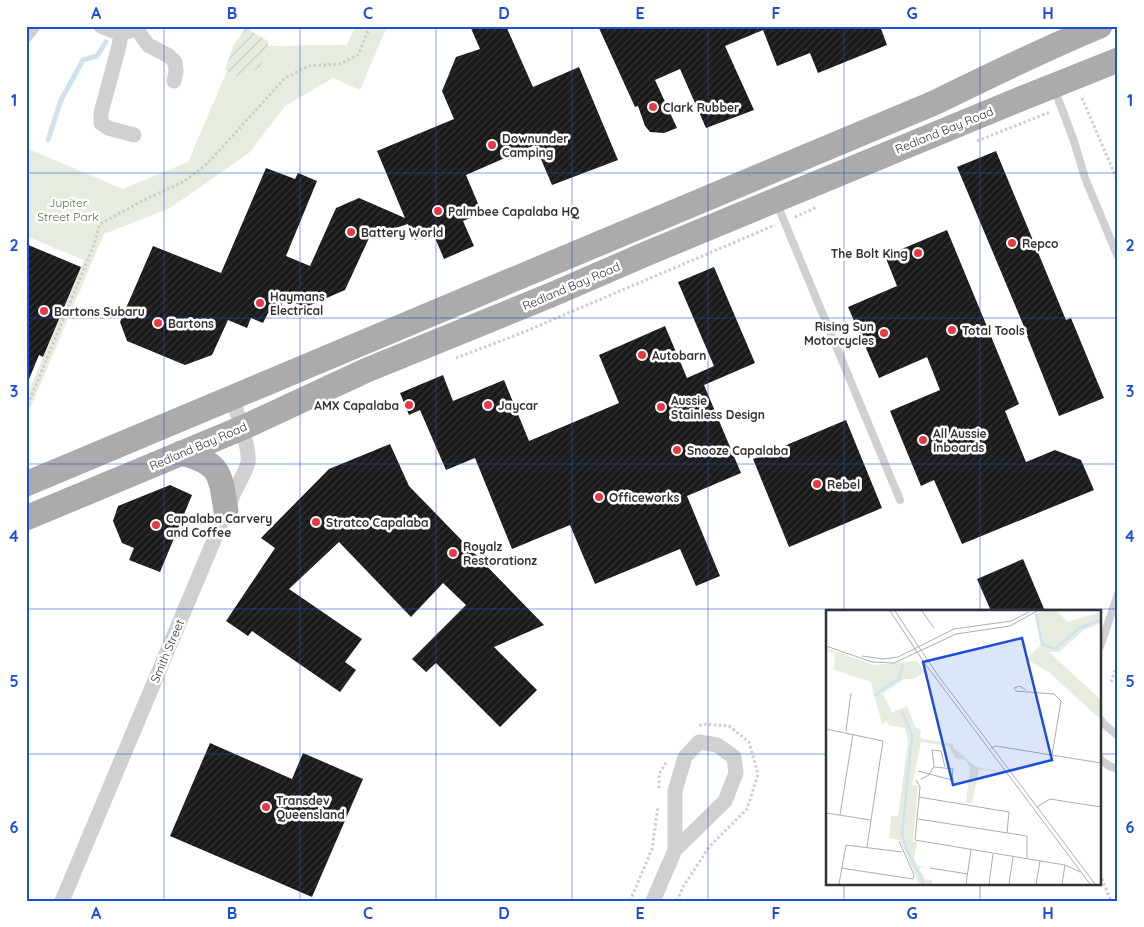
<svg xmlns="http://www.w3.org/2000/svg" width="1144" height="927" font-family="Quicksand,sans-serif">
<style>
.park{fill:#e6ecdf}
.garden{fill:url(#garden-furrows)}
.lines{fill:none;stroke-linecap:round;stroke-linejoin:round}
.stream{stroke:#cfe2ee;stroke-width:5}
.building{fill:url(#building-hatch)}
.path{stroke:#cdcdcd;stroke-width:3;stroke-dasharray:2.5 2.5;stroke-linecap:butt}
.lane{stroke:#d0d0d0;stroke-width:8}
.street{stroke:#d0d0d0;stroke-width:15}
.primary{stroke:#ababab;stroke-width:25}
.grid{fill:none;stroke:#1d4ed8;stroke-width:1;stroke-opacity:0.55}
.poi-dot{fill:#e63946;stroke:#fff;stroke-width:2}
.labels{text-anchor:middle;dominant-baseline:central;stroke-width:5;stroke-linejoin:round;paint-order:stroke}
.poi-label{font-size:12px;font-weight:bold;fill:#333;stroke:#fff;text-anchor:start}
.street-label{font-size:12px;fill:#333;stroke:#fff}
.park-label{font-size:12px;fill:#56703f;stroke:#fff}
.inset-river{fill:none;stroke:#cfe2ee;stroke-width:2.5}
.inset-road{fill:none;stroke:#adadad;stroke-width:1}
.view{fill:#1d4ed8;fill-opacity:0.15;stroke:#1d4ed8;stroke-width:2.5}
.inset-edge{fill:none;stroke:#333;stroke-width:2.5}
.neatline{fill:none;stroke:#1d4ed8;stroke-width:2}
.grid-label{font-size:16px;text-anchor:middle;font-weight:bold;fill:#1d4ed8}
</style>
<defs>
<pattern id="garden-furrows" width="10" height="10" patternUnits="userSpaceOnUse" patternTransform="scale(1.25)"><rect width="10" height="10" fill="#e6ecdf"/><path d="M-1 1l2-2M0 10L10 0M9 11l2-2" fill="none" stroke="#c6cbc0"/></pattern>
<pattern id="building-hatch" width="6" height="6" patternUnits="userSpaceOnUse" patternTransform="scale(1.25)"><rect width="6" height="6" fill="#1a1a1a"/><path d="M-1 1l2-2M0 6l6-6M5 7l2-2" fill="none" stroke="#333"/></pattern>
</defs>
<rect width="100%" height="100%" fill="#fff"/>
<!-- park -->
<path class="park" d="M355 26H387L360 90 333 78 285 106 249 153 170 208 104 234 26 418V398L84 260 26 236V148L123 189 188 162 227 71 237 76 260 68 268 46 347 45Z"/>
<!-- garden -->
<path class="garden" d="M246 28 268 41V46L260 68 237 76 225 70 233 46Z"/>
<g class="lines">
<!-- stream -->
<path class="stream" d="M48 140 61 100 83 60 97 56 106 42"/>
</g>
<!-- building -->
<path class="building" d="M470 26H506L533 87 579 67 618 160 552 185 535 145 466 175 482 213 463 221 474 246 444 259 433 233 415 240 408 224 370 236 345 290 306 307 284 299 277 317 268 313 263 323 251 318 247 328 228 320 212 355 185 365 127 341 120 322 153 246 221 273 266 168 295 179 298 173 317 181 286 256 310 266 336 208 359 198 405 218 377 151 454 119 442 91 456 57 480 49Z
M598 26H880L887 45 818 73 810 53 777 66 763 30 725 46 754 110 706 128 680 69 655 80 677 128 664 133 650 132 645 126 638 106 635 107Z
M996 151 1066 320 1071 318 1104 398 1059 416 1027 336H1028L957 167Z
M947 230 1019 404 1005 411 1026 462 1055 450 1081 460 1094 490 962 544 934 480 921 486 890 411 940 390 927 357 879 378 848 307 897 286 885 256Z
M26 244 81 267 43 357 39 355 27 384Z
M714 267 755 363 704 385 741 473 687 496 720 576 696 586 680 549 595 584 570 525 512 549 475 458 446 470 420 410 409 415 400 393 443 375 453 401 504 380 529 441 619 403 599 355 665 326 687 378 714 366 678 282Z
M846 420 882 508 789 547 753 459Z
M390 444 409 486 544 625 494 647 537 690 500 727 436 663 426 672 412 659 466 605 443 583 411 617 339 542 289 589 362 639 345 662 356 670 340 692 252 631 248 636 226 621 275 548 261 538 329 469Z
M170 485 192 495 160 572 129 560 134 548 122 543 113 521 118 506Z
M1023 559 1045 611H991L977 579Z
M210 743 292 779 303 753 363 779 312 897 170 836Z"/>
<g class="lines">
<!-- path -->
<path class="path" d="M1082 98 1118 182
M977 141 1050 112
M795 217 817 207
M456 358 519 334 775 225
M26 409 93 247 100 224 142 201 183 182 207 164 284 79 308 66 340 64 358 55 370 26
M1111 682 1118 662
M659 788V774L667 761
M1100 874 1111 901
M630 901 652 849 658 806
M677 901 683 887 709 847 747 809 758 774 749 742 729 726 702 724 699 726"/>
<!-- lane -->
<path class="lane" d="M1054 88 1074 141 1085 178 1118 257
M777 204 900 500
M1100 647 1118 594
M1100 719 1105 725 1118 736
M1100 759 1109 766 1118 769"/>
<!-- street -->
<path class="street" d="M101 26 121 34 130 31
M136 28 148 45 169 56 175 62 176 71 174 81
M121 34 119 46 101 113V123L108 128 134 135
M26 35 33 26
M62 901 233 495C237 485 246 472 248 462 250 448 237 413 232 398
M653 901 675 850V791L685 757 699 742 717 745 734 757 736 773 725 801 675 850"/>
<!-- primary -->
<path class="primary" d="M181 453C221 463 220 473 226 511
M26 484 934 103C989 76 1044 49 1100 26
M26 518 242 428 367 370 551 295 648 253 1013 102 1118 60"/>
</g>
<!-- grid -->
<path class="grid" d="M164 26V901M300 26V901M436 26V901M572 26V901M708 26V901M844 26V611M980 26V611M26 173H1118M26 318H1118M26 464H1118M26 609H1118M26 754H828M1100 754H1118M844 883V901M980 883V901"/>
<!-- markers -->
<g class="poi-dot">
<circle cx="653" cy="107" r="5"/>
<circle cx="492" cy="145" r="5"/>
<circle cx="438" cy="211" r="5"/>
<circle cx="351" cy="232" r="5"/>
<circle cx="1012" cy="243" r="5"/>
<circle cx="918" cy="253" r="5"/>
<circle cx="260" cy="303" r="5"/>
<circle cx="44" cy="311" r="5"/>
<circle cx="158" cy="323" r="5"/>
<circle cx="952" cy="330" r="5"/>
<circle cx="884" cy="333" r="5"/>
<circle cx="642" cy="355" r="5"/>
<circle cx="409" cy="405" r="5"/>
<circle cx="488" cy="405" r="5"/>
<circle cx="661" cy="407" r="5"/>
<circle cx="923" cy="440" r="5"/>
<circle cx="677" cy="450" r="5"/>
<circle cx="817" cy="484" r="5"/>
<circle cx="599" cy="497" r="5"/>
<circle cx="316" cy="522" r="5"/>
<circle cx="156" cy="525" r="5"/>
<circle cx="453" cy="553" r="5"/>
<circle cx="266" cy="807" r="5"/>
</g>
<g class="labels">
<!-- poi labels -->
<g class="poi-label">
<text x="663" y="107">Clark Rubber</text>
<text x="502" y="138">Downunder<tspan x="502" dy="14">Camping</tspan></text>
<text x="448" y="211">Palmbee Capalaba HQ</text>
<text x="361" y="232">Battery World</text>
<text x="1022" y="243">Repco</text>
<text x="908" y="253" text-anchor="end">The Bolt King</text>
<text x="270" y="296">Haymans<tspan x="270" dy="14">Electrical</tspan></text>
<text x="54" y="311">Bartons Subaru</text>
<text x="168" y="323">Bartons</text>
<text x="874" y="326" text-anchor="end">Rising Sun<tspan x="874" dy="14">Motorcycles</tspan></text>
<text x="962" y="330">Total Tools</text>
<text x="652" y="355">Autobarn</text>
<text x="671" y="400">Aussie<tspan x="671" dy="14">Stainless Design</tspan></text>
<text x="399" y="405" text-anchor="end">AMX Capalaba</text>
<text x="498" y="405">Jaycar</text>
<text x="933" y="433">All Aussie<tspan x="933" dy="14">Inboards</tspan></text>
<text x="687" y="450">Snooze Capalaba</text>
<text x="827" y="484">Rebel</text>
<text x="609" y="497">Officeworks</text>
<text x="166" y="518">Capalaba Carvery<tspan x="166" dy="14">and Coffee</tspan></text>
<text x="326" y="522">Stratco Capalaba</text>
<text x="463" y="546">Royalz<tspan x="463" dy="14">Restorationz</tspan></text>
<text x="276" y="800">Transdev<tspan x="276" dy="14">Queensland</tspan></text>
</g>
<!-- street labels -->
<g class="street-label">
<text transform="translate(944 130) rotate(-22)">Redland Bay Road</text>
<text transform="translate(571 286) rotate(-23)">Redland Bay Road</text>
<text transform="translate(198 446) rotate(-23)">Redland Bay Road</text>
<text transform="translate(167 651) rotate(-67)">Smith Street</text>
</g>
<!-- park labels -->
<g class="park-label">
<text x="68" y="202">Jupiter<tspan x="68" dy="14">Street Park</tspan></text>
</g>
</g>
<!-- overview -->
<g transform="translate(826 610)">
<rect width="275" height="275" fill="#fff"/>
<path d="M216 1H231L241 12 275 2V13L258 20 233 42H223L275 90V110L224 63 200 49 215 35 209 5Z" fill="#e6ecdf"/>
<path d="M0 38 48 55 91 51 99 62 88 69H78L57 83 66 103 81 96 89 117 95 120 94 128 127 134V137L150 157 177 162 153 159 146 193 140 192 144 157 140 150 129 148 123 136 95 132 86 175 92 176 87 231 91 232 88 248 92 256 101 257 93 258 99 269 106 270V274H93L74 230 63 228 65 206H72L82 132 79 118 62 115 61 111 56 114 45 72 3 58H8L9 43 0 41Z" fill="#e6ecdf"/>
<path class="inset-river" d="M210 4 216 34 229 39 253 18 275 10M72 72 77 54M48 86 71 69M76 101 86 125 76 224 81 240 98 274"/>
<path class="inset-road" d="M64 1 97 51 264 274M69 1 111 64 269 274M96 1 108 18M0 36 46 52 68 53 130 24 184 16 211 1M36 46 57 49 72 47 128 19 185 11 203 2M200 80 194 76 188 78 190 81 228 84 235 91 226 145M0 119 57 131 45 210 0 203M20 121 25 83M165 138 170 136 275 153M92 161 126 170 127 159 108 157M95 169 103 165 108 156 106 140 115 141 119 157M90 170 94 177 89 230 239 255 254 262M93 187 183 202 181 223M211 197 224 189 275 197M14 205 27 124M92 209 201 226V249M41 237 45 210M15 258 87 269 88 265 73 231M104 258 142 264M13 274 20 235 76 242M140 274 145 240M163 274 167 244M183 274 187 247M210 274 214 251M236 274 239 255"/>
<path class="view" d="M196 28 226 150 127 175 97 52Z"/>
<rect width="275" height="275" class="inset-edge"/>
</g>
<!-- border -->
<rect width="1144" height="927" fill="none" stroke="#ffffff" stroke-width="55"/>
<rect x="28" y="28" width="1088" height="872" class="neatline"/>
<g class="grid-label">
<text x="96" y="19">A</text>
<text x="232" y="19">B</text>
<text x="368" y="19">C</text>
<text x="504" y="19">D</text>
<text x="640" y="19">E</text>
<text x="776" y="19">F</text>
<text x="912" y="19">G</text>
<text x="1048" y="19">H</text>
<text x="14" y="106">1</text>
<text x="1130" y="106">1</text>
<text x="14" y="251">2</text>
<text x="1130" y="251">2</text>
<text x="14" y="397">3</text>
<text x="1130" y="397">3</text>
<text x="14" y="542">4</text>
<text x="1130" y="542">4</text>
<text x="14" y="687">5</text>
<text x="1130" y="687">5</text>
<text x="14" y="833">6</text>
<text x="1130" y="833">6</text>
<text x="96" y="919">A</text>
<text x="232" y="919">B</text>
<text x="368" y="919">C</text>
<text x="504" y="919">D</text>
<text x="640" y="919">E</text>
<text x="776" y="919">F</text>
<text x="912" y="919">G</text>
<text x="1048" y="919">H</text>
</g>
</svg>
